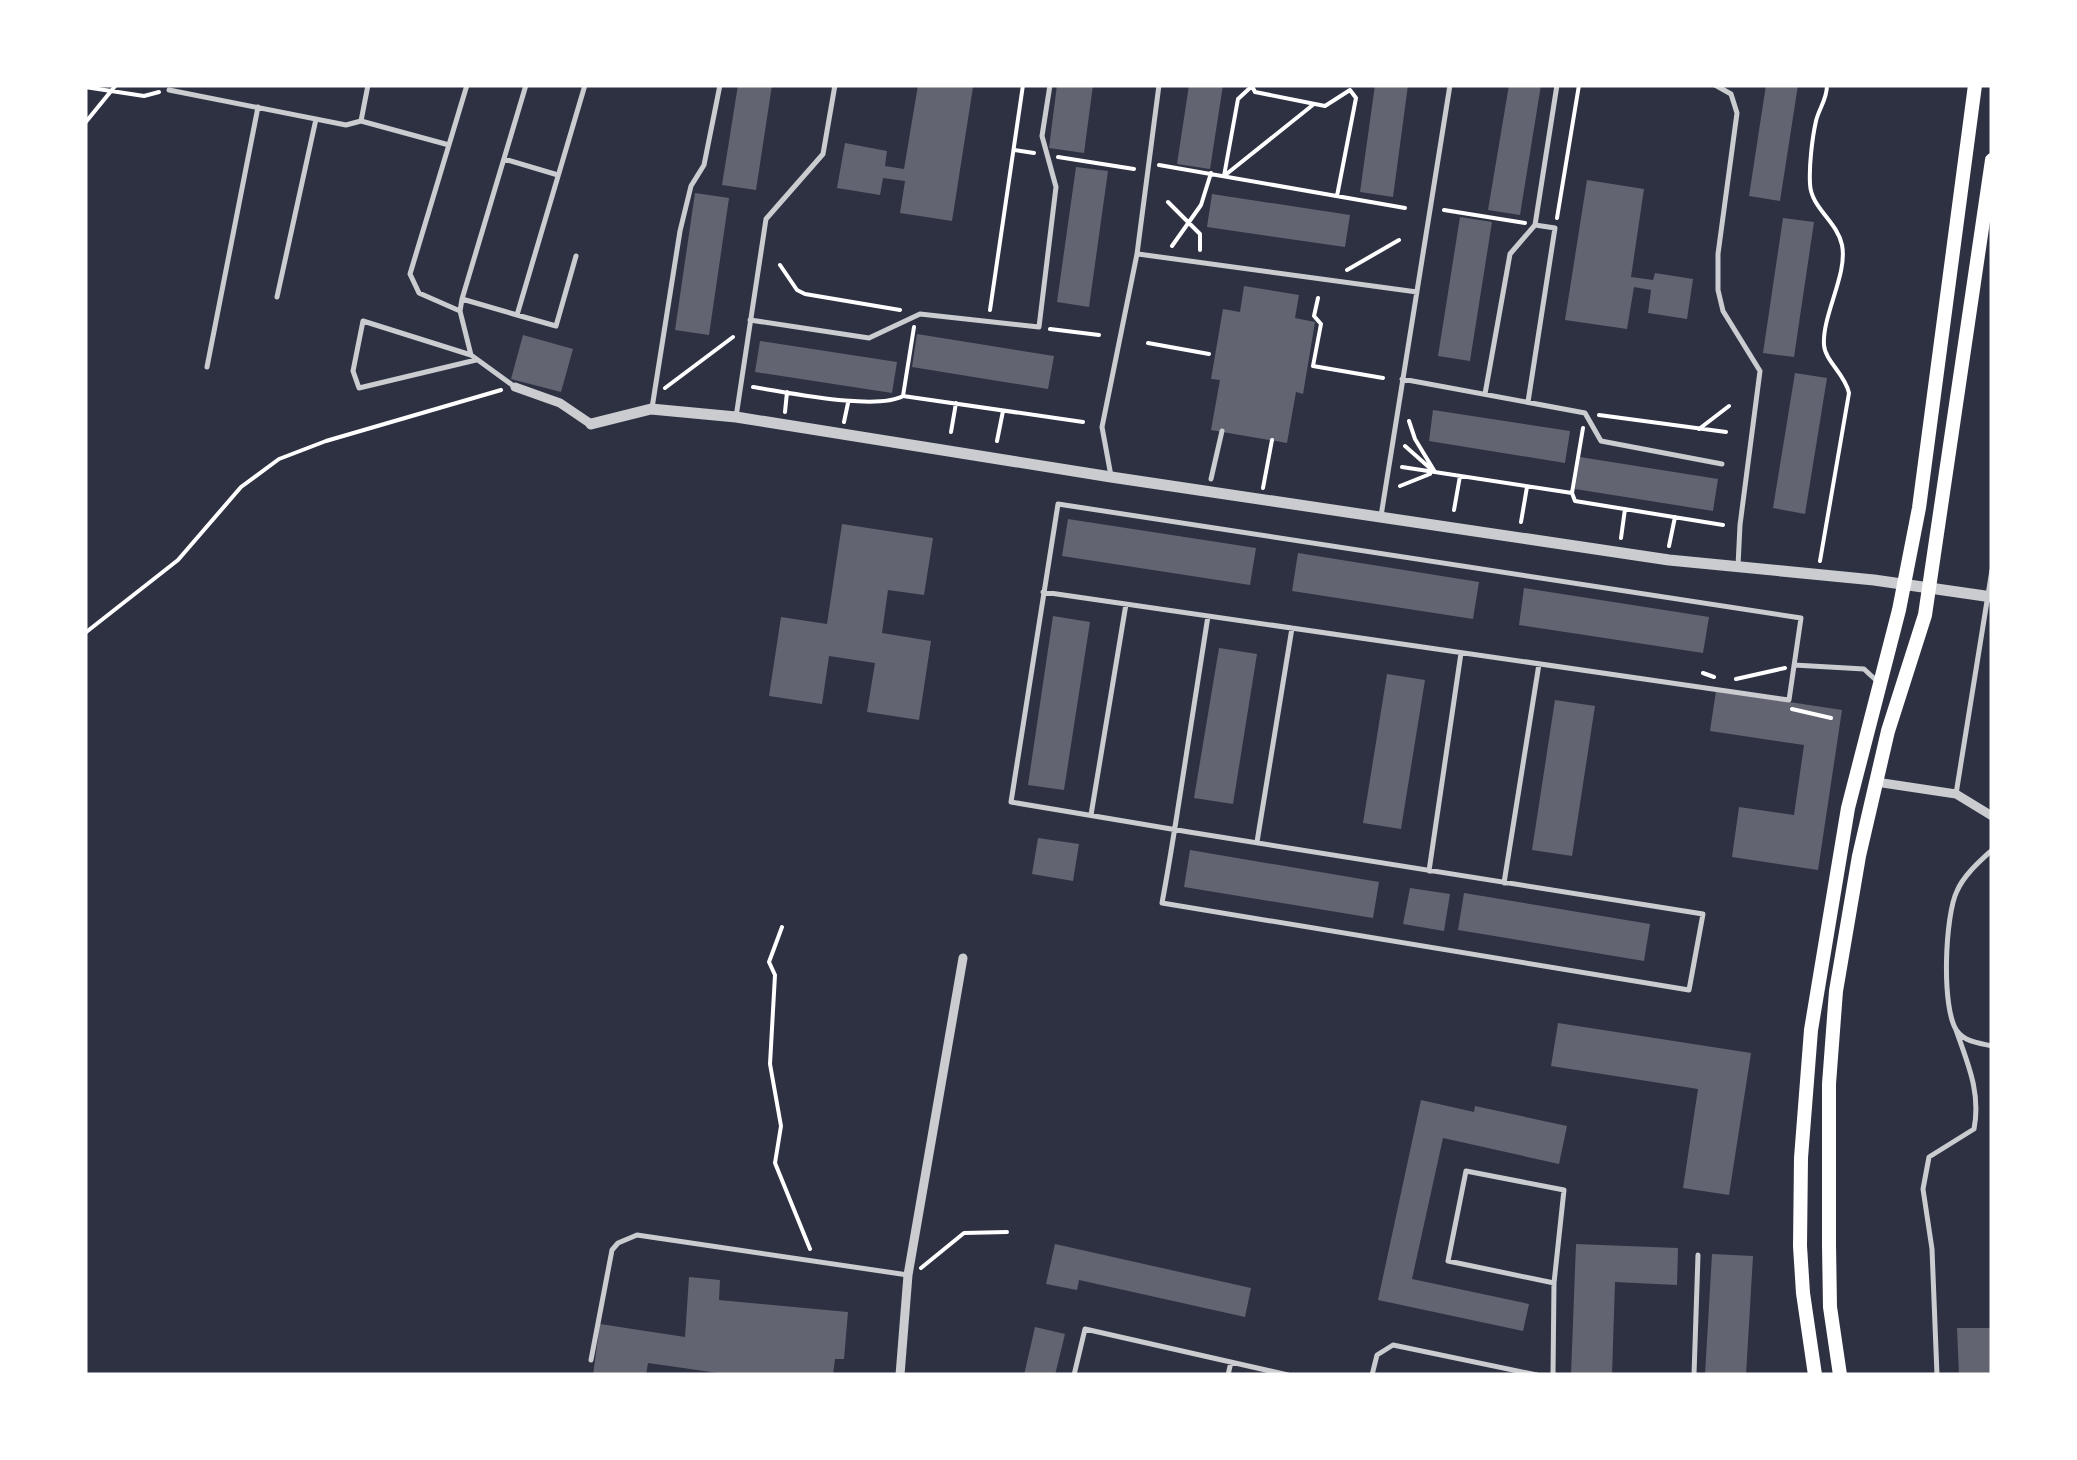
<svg xmlns="http://www.w3.org/2000/svg" width="2077" height="1460" font-family="'Fira Sans',sans-serif">
<style>
.building{fill:#626471}
.lines{fill:none;stroke-linecap:round;stroke-linejoin:round}
.path{stroke:#fff;stroke-width:4}
.service{stroke:#caccd0;stroke-width:5}
.minor{stroke:#caccd0;stroke-width:9}
.tertiary{stroke:#caccd0;stroke-width:11}
.secondary{stroke:#fff;stroke-width:14}
</style>
<rect width="100%" height="100%" fill="#2d3142"/>
<!-- building -->
<path class="building" d="M738 85H772L756 190 722 185Z
M918 85 973 87 952 221 900 213 905 181 883 178 880 195 837 188 845 143 887 151 885 166 904 169Z
M1057 85H1093L1084 153 1049 148Z
M1189 85H1223L1210 169 1177 164Z
M1375 85H1408L1393 197 1360 192Z
M1509 85H1541L1520 215 1488 210Z
M1766 85H1798L1780 201 1749 196Z
M1076 167 1108 171 1089 307 1057 302Z
M1587 180 1644 189 1631 277 1653 280 1655 273 1693 279 1687 319 1648 313 1651 290 1634 287 1627 329 1565 320Z
M695 193 729 198 709 335 675 330Z
M1212 194 1350 215 1345 247 1207 227Z
M1460 217 1492 222 1470 361 1438 356Z
M1783 218 1814 222 1794 357 1763 353Z
M1244 286 1299 295 1295 318 1315 322 1303 394 1296 392 1287 443 1211 430 1220 380 1211 379 1223 309 1240 312Z
M917 334 1054 356 1048 389 912 367Z
M523 335 573 349 561 392 511 379Z
M760 341 897 362 892 393 755 372Z
M1795 373 1827 378 1805 514 1773 508Z
M1433 410 1570 431 1565 463 1429 441Z
M1580 457 1718 479 1713 511 1575 489Z
M1068 519 1256 548 1250 585 1062 556Z
M842 524 933 538 924 595 888 590 882 633 931 641 919 720 867 712 875 663 829 656 822 704 769 696 781 617 827 624Z
M1298 553 1479 582 1473 619 1292 591Z
M1524 588 1709 617 1703 653 1519 625Z
M1053 616 1090 622 1064 790 1028 785Z
M1219 648 1257 654 1233 804 1194 798Z
M1387 674 1425 680 1401 829 1363 823Z
M1716 691 1842 710 1818 870 1732 857 1739 807 1794 815 1804 745 1710 731Z
M1555 700 1595 706 1572 856 1532 850Z
M1038 838 1079 844 1073 881 1032 874Z
M1190 850 1379 882 1373 918 1184 887Z
M1410 888 1450 894 1444 931 1403 924Z
M1464 893 1650 924 1644 961 1458 930Z
M1558 1023 1751 1053 1729 1195 1683 1188 1698 1089 1551 1066Z
M1421 1100 1474 1112 1475 1106 1567 1126 1559 1164 1443 1138 1412 1279 1529 1304 1523 1331 1378 1300Z
M1055 1244 1251 1288 1245 1317 1079 1280 1077 1290 1046 1284Z
M1576 1244 1678 1248 1677 1285 1615 1282 1612 1375H1571Z
M1712 1254 1753 1256 1746 1375H1705Z
M689 1277 720 1280 719 1300 848 1312 844 1359H835L833 1375H732L648 1363 646 1375H593L600 1324 685 1337Z
M1035 1327 1065 1334 1055 1375H1024Z
M1957 1328H1992V1375H1959Z"/>
<g class="lines">
<!-- path -->
<path class="path" d="M85 87 144 96 159 92
M85 123 116 85
M1014 150 1034 153
M1058 157 1134 169
M1159 165 1405 208
M1224 176 1238 99 1252 86 1255 92 1325 106 1350 90 1356 98 1337 196
M1224 176 1314 104
M1168 202 1200 234V250
M1444 210 1525 223
M1557 218 1579 85
M1172 246 1201 205 1211 173
M780 265 797 290 805 294 900 310
M1347 270 1399 240
M1318 298 1314 316 1321 324 1313 366 1383 378
M990 310 1023 85
M1050 329 1099 335
M1148 343 1209 354
M753 387C787 392 876 411 903 396L1083 422
M665 388 733 337
M903 396 914 327
M785 412 787 392
M1599 415 1726 432
M1409 421 1415 439 1435 472
M844 422 848 403
M1699 429 1729 406
M951 432 956 403
M997 441 1003 411
M1405 446 1431 469
M1402 467 1572 493 1575 501 1723 525
M1400 486 1430 474
M1263 488 1272 440
M1572 493 1583 428
M1454 510 1460 476
M1521 522 1527 487
M1621 538 1625 509
M1669 546 1675 517
M1820 561 1849 393C1845 374 1825 361 1824 345 1822 315 1848 274 1842 245 1837 221 1811 208 1810 184 1809 166 1812 139 1816 121 1819 108 1827 100 1827 85
M85 633 178 560 241 487 279 459 326 441 501 390
M1703 673 1714 677
M1736 679 1785 668
M1792 709 1831 718
M782 927 769 962 775 975 770 1064 781 1126 775 1163 810 1249
M921 1268 964 1233 1007 1232"/>
<!-- service -->
<path class="service" d="M1715 85 1731 94 1737 113 1718 254V290L1723 311 1760 371 1740 525 1738 566
M169 90 346 125 361 121 449 145
M361 121 368 85
M504 159 558 175
M1138 254 1417 292
M277 297 316 119
M462 299 526 85
M460 311 419 293 410 274 467 85
M517 315 556 326 576 256
M750 320 869 338 920 314 1039 327 1056 187 1042 136 1050 85
M471 355 363 321 353 371 359 388 476 360
M207 367 258 107
M1402 379 1585 413 1601 441 1722 464
M515 387 471 355 460 311 462 299 517 315 585 85
M1485 394 1510 254 1535 225 1557 85
M1528 402 1555 228 1535 225
M652 408 680 231 691 186 704 165 720 85
M736 417 766 219 823 154 835 85
M1111 476 1102 427 1137 254 1159 85
M1211 479 1222 431
M1381 516 1450 85
M1043 592 1789 700 1801 618 1058 504 1011 802C1070 812 1130 822 1189 832L1703 914 1689 990 1162 903C1168 871 1173 840 1178 808L1208 616
M1794 665 1864 669 1878 682
M1956 794 1992 570
M1091 815 1126 604
M1257 842 1292 628
M1992 850C1979 862 1964 875 1957 891 1945 915 1941 1009 1957 1031 1965 1042 1979 1043 1992 1046
M1429 871 1461 653
M1504 883 1539 664
M1466 1171 1564 1190 1554 1283 1448 1261Z
M591 1360 612 1250 618 1243 637 1235 908 1275
M1074 1375 1085 1329 1288 1375
M1228 1375 1231 1362
M1372 1375 1377 1355 1393 1345 1537 1375
M1553 1375 1554 1283
M1694 1375 1698 1255
M1937 1375 1932 1249 1923 1189 1929 1157 1974 1129C1981 1093 1968 1064 1956 1030"/>
<!-- minor -->
<path class="minor" d="M515 387 560 403 591 424
M1876 782 1956 794 1992 816
M900 1375 908 1275 963 958"/>
<!-- tertiary -->
<path class="tertiary" d="M591 424 651 409 736 417 1111 477 1669 560 1874 580 1992 597"/>
<!-- secondary -->
<path class="secondary" d="M1815 1375 1803 1293 1800 1246 1801 1158 1811 1030 1848 808 1899 610 1919 508 1975 85
M1840 1375 1830 1307 1829 1245V1084L1836 991 1859 856 1888 731 1925 615 1992 160"/>
</g>
<!-- border -->
<rect width="2077" height="1460" fill="none" stroke="#ffffff" stroke-width="175"/>
</svg>
